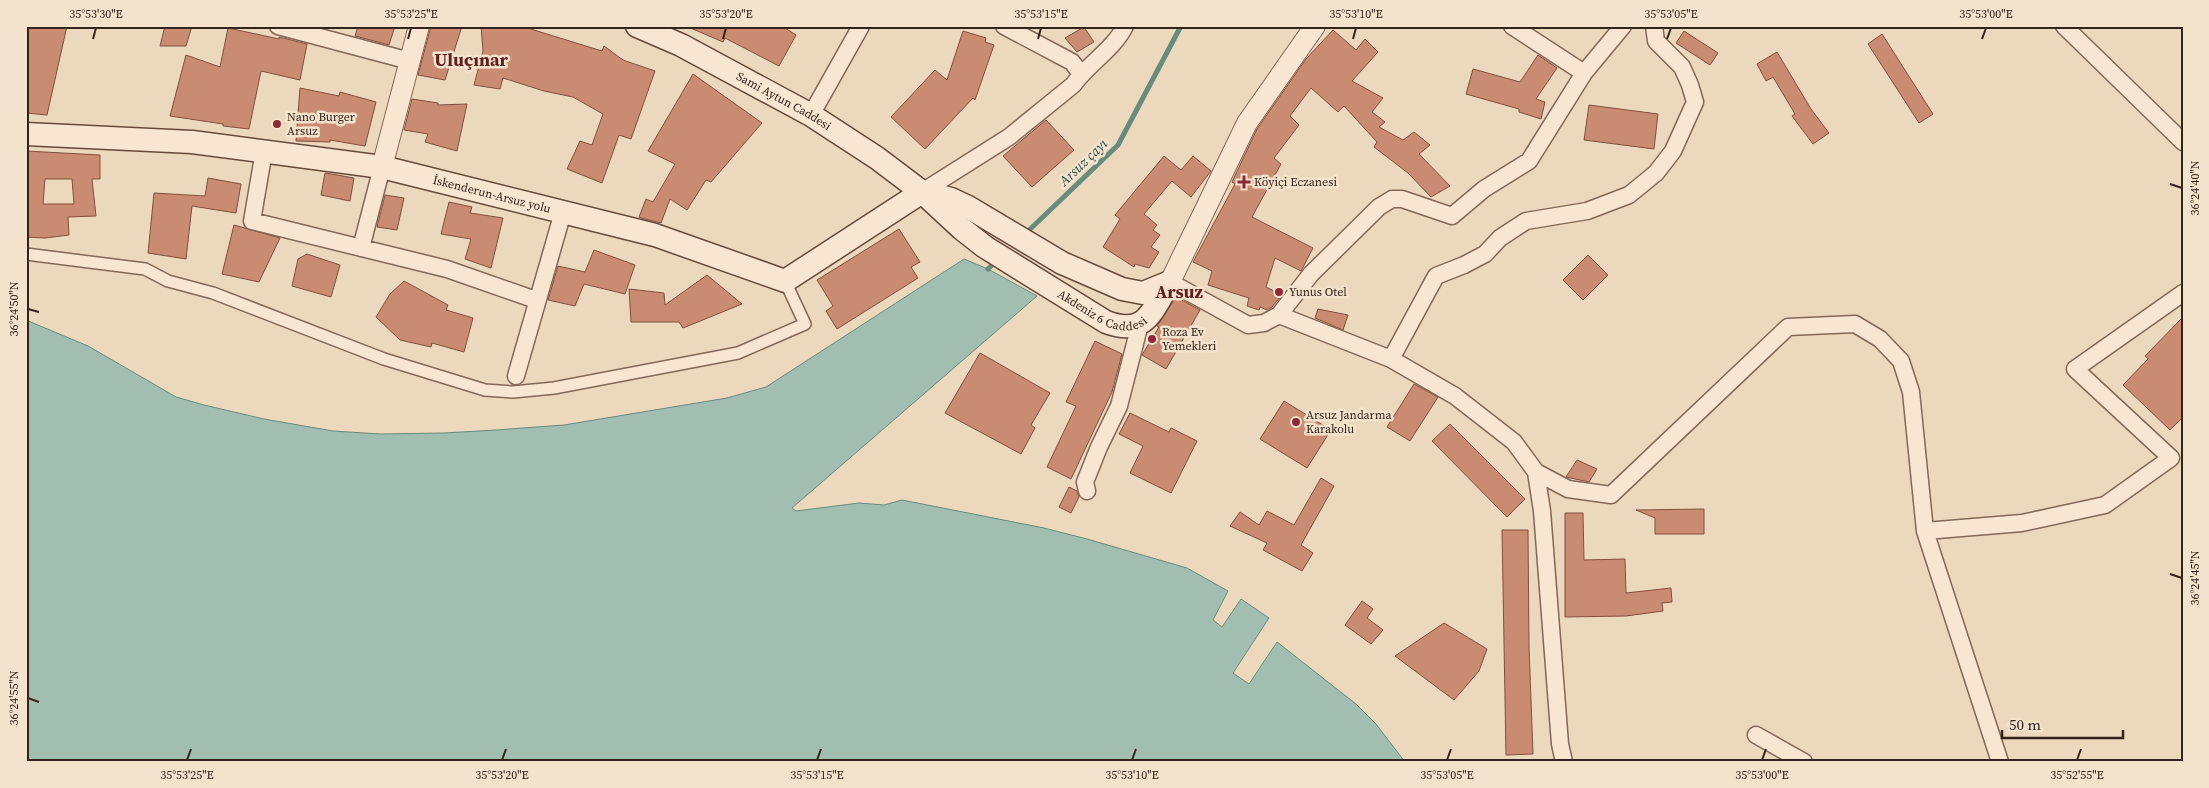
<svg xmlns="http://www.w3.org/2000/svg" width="2209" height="788" font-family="'Source Serif 4',serif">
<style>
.water{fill:#a1beb1;stroke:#698b7d}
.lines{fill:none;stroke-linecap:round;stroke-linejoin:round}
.stream{stroke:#698b7d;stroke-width:5}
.building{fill:#ca8b73;stroke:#824f3d;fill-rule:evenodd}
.pedestrian-casing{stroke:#836857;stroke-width:14}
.minor-casing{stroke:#836857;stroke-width:19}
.tertiary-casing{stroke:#836857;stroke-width:22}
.secondary-casing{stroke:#654a3a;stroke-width:25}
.pedestrian{stroke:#f8e6d0;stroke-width:11}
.minor{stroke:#f8e6d0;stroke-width:16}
.tertiary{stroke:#f8e6d0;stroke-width:20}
.secondary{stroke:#f8e6d0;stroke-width:22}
.ticks{fill:none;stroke:#33231b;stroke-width:2}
.poi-dot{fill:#912837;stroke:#f4e3cc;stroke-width:2}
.labels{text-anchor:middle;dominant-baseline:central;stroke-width:5;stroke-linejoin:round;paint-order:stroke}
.street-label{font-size:12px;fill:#33231b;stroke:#f4e3cc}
.poi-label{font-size:12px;fill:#33231b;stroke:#f4e3cc;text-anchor:start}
.water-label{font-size:14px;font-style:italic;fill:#2b534b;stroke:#f4e3cc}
.district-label{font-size:18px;font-weight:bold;fill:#5f201c;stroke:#f4e3cc}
.neatline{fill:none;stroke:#33231b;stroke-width:2}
.ticks-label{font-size:12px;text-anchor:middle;fill:#33231b}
</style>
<rect width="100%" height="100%" fill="#ecd8bd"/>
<!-- water -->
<path class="water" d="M964 259 988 269 1037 296 792 508 796 511 859 503 884 505 902 500 1044 528 1087 539 1187 568 1228 591 1213 620 1222 627 1241 599 1269 618 1233 673 1249 684 1277 642 1356 704 1376 724 1405 762H26V320L88 346 176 397 204 405 264 419 333 431 380 434 444 433 496 430 564 425 727 398 766 387Z"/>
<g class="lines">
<!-- stream -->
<path class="stream" d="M1024 235 1118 145 1181 26
M988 269 996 261"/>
</g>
<!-- building -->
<path class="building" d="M28 26H67L47 115 26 113Z
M165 26H192L186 46H160Z
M358 26H395L389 45 355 36Z
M431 26H462L445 80 418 75Z
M481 26H521L602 51 604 46 623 60 655 71 631 139 619 135 602 183 567 169 580 141 592 145 603 114 573 97 544 91 503 78 500 89 474 85 483 51Z
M686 26H782L796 35 779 66 725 38 723 42Z
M1084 27 1094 42 1077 52 1065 38Z
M228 28 279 39V37L307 44 300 80 261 71 249 129 223 126V124L170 116 186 55 220 67Z
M1333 30 1356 50 1365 39 1378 52 1352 81 1383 98 1372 112 1385 122 1379 127 1403 140 1414 132 1430 145 1419 154 1450 186 1431 197 1408 173 1374 147 1377 142 1344 106 1338 112 1311 88 1290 116 1299 125 1274 158 1281 164 1252 217 1313 248 1301 271 1275 258 1266 287 1282 295 1272 307 1267 310 1260 307 1259 310 1247 306 1249 298 1208 285 1212 271 1193 262 1235 184 1232 182 1257 129 1306 59Z
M963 31 986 38 985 42 994 45 975 100 973 98 925 149 891 117 935 70 947 80Z
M1684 31 1718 53 1710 65 1676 43Z
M1882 34 1933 114 1919 123 1868 44Z
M1777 52 1811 109 1829 133 1813 144 1792 116 1795 114 1773 77 1766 81 1757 64Z
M1538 55 1557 68 1536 99 1545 102 1541 119 1519 112V109L1466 94 1473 69 1520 82Z
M693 74 762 123 711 182 706 180 687 210 670 199 661 223 641 218 639 217 646 199 653 202 675 164 648 151Z
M300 88 339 96 340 92 376 102 365 146 330 140V142L296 141Z
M412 99 438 103V105L467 104 457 151 425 142 428 134 404 130Z
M1589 105 1658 114 1654 149 1584 140Z
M1046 120 1074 150 1032 187 1003 156Z
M26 151 100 155V179H92L96 216 68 217 69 235 45 238 26 237ZM45 179H72L74 204H43Z
M1164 156 1181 170 1193 156 1211 171 1191 197 1172 181 1144 214 1157 225 1153 230 1160 235 1151 247 1159 252 1149 268 1135 264 1134 267 1103 247 1120 219 1115 215Z
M325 173 354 178 350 201 321 195Z
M208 178 241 184 236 213 192 206 186 259 148 253 154 193 205 196Z
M385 195 404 198 397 230 377 227Z
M449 202 472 207 470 213 503 218 491 268 465 259 471 239 441 234Z
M234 225 280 238 259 282 222 274Z
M899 229 920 262 911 267 918 278 837 329 826 311 833 306 817 280Z
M594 250 635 265 625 294 584 284 575 306 548 300 558 266 585 272Z
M307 254 340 265 331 297 292 286 298 259Z
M1588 255 1608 275 1583 300 1563 280Z
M707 275 742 304 683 328 679 322H631L629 289 664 293 665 305Z
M404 281 448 305 446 310 473 318 464 352 432 343 431 347 400 340 376 317 390 294Z
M1176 297 1200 310 1166 369 1142 355 1159 327 1157 326Z
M1318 309 1348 315 1343 330 1315 318Z
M2183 317V417L2170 430 2123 385 2148 359 2145 356Z
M1095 341 1122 354 1112 392 1071 479 1047 467 1076 406 1066 402Z
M980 353 1050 393 1031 425 1035 428 1021 454 945 413Z
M1414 384 1438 397 1410 441 1387 427Z
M1284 401 1331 430 1307 468 1260 439Z
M1130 413 1169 432 1171 428 1197 441 1171 493 1130 473 1143 446 1119 434Z
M1450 424 1525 499 1507 517 1432 441Z
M1577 460 1597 469 1589 482 1566 477Z
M1321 478 1334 486 1301 545 1313 553 1302 571 1263 550 1267 543 1230 526 1240 512 1259 525 1267 511 1294 525Z
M1069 487 1077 491 1079 497 1071 513 1059 507Z
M1704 509V534H1655V518L1636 510Z
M1565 513H1583L1584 560 1625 559 1626 593 1671 588 1672 602 1662 603 1663 611 1626 616 1565 617Z
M1502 530H1528L1529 647 1533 754 1506 755Z
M1362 601 1373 609 1367 618 1383 630 1371 644 1345 625Z
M1444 623 1487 649 1479 671 1454 700 1395 656Z"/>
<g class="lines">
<defs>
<path id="pedestrian" d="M26 254 145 269 168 281 213 293 384 359 485 390 513 392 554 388 738 353 805 324 785 281"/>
<path id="minor" d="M278 26 410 61
M1004 26 1072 62 1081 74
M1512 26 1584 73
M2064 26 2183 142
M811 115 861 26
M264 151 252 221 447 269 536 300
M922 192 1009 137 1073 85C1088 64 1114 49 1125 26
M361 248 382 167
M1170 282 1248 325 1264 323 1279 315 1311 274 1379 207 1392 199H1402L1452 216 1484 189 1529 161 1584 73 1623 26
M1279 315 1391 359 1455 396 1514 442 1536 472 1542 511 1560 744 1564 762
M1391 359 1436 276 1464 265 1485 254 1500 238 1526 221 1587 211 1629 195 1656 173 1673 151 1695 102 1690 85 1682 67 1656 41 1654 26
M516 376 563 212
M1536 472 1568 489 1611 495 1788 327 1855 324 1880 339 1901 361 1911 392 1925 531 2000 762
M1087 491 1085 482 1099 447 1119 406 1140 324
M1925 531 2022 523 2105 505 2171 458 2075 369 2183 293
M1756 735 1804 762"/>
<path id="tertiary" d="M382 167 419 26
M1170 282 1247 123 1315 26"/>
<g id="secondary">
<path id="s1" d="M637 26 681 45 811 115 877 158 922 192 962 229 985 247 1106 322C1146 337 1152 311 1170 282"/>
<path id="s2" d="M26 134 192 142 382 167 655 235 785 281 922 192"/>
<path d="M928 193 951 199 968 207 1062 263 1122 289 1143 293 1170 282"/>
</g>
</defs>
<!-- pedestrian casing -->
<use href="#pedestrian" class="pedestrian-casing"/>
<!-- minor casing -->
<use href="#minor" class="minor-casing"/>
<!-- tertiary casing -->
<use href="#tertiary" class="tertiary-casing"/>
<!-- secondary casing -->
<use href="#secondary" class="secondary-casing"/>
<!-- pedestrian -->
<use href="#pedestrian" class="pedestrian"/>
<!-- minor -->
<use href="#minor" class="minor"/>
<!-- tertiary -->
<use href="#tertiary" class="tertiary"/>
<!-- secondary -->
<use href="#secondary" class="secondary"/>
</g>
<!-- ticks -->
<path class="ticks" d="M93 39 96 28M408 39 411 28M723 39 726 28M1038 39 1041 28M1353 39 1356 28M1667 39 1671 28M1982 39 1986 28M2170 184 2182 188M28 309 39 312M2170 574 2182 578M28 698 39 702M187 760 191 749M502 760 506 749M817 760 821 749M1132 760 1136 749M1447 760 1451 749M1762 760 1766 749M2077 760 2081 749"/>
<!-- markers -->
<g class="poi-dot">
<circle cx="277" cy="124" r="5"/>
<path d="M1241.5 174.5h5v5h5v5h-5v5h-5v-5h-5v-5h5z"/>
<circle cx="1279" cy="292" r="5"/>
<circle cx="1152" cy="339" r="5"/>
<circle cx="1296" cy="422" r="5"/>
</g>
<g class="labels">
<!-- street labels -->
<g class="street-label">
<text stroke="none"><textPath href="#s1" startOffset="165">Sami Aytun Caddesi</textPath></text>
<text stroke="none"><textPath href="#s2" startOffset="471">İskenderun-Arsuz yolu</textPath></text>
<text stroke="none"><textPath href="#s1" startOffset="550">Akdeniz 6 Caddesi</textPath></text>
</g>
<!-- poi labels -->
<g class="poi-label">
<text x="287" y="117">Nano Burger<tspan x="287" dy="14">Arsuz</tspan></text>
<text x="1254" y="182">Köyiçi Eczanesi</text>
<text x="1289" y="292">Yunus Otel</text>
<text x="1162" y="332">Roza Ev<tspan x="1162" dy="14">Yemekleri</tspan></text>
<text x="1306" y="415">Arsuz Jandarma<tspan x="1306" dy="14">Karakolu</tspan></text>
</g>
<!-- water labels -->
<g class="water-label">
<text transform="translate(1083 162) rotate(-44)">Arsuz çayı</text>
</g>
<!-- district labels -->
<g class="district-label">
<text x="471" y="59">Uluçınar</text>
<text x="1179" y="291">Arsuz</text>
</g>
</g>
<!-- border -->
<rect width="2209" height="788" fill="none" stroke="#f4e3cc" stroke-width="55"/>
<!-- scale -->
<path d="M2002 730v8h121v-8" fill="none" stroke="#33231b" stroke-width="2.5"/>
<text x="2009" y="730" font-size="15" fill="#33231b" stroke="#f4e3cc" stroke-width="4" paint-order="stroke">50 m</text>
<rect x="28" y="28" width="2154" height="732" class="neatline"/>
<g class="ticks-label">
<text x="96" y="18">35°53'30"E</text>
<text x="411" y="18">35°53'25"E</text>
<text x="726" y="18">35°53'20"E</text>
<text x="1041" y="18">35°53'15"E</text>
<text x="1356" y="18">35°53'10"E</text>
<text x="1671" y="18">35°53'05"E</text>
<text x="1986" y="18">35°53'00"E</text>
<text transform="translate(2195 188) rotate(-90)" y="4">36°24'40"N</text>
<text transform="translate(14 309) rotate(-90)" y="4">36°24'50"N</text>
<text transform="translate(2195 578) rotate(-90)" y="4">36°24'45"N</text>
<text transform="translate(14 698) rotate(-90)" y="4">36°24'55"N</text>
<text x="187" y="779">35°53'25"E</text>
<text x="502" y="779">35°53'20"E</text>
<text x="817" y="779">35°53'15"E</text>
<text x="1132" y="779">35°53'10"E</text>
<text x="1447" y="779">35°53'05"E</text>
<text x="1762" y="779">35°53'00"E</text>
<text x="2077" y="779">35°52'55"E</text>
</g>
</svg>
